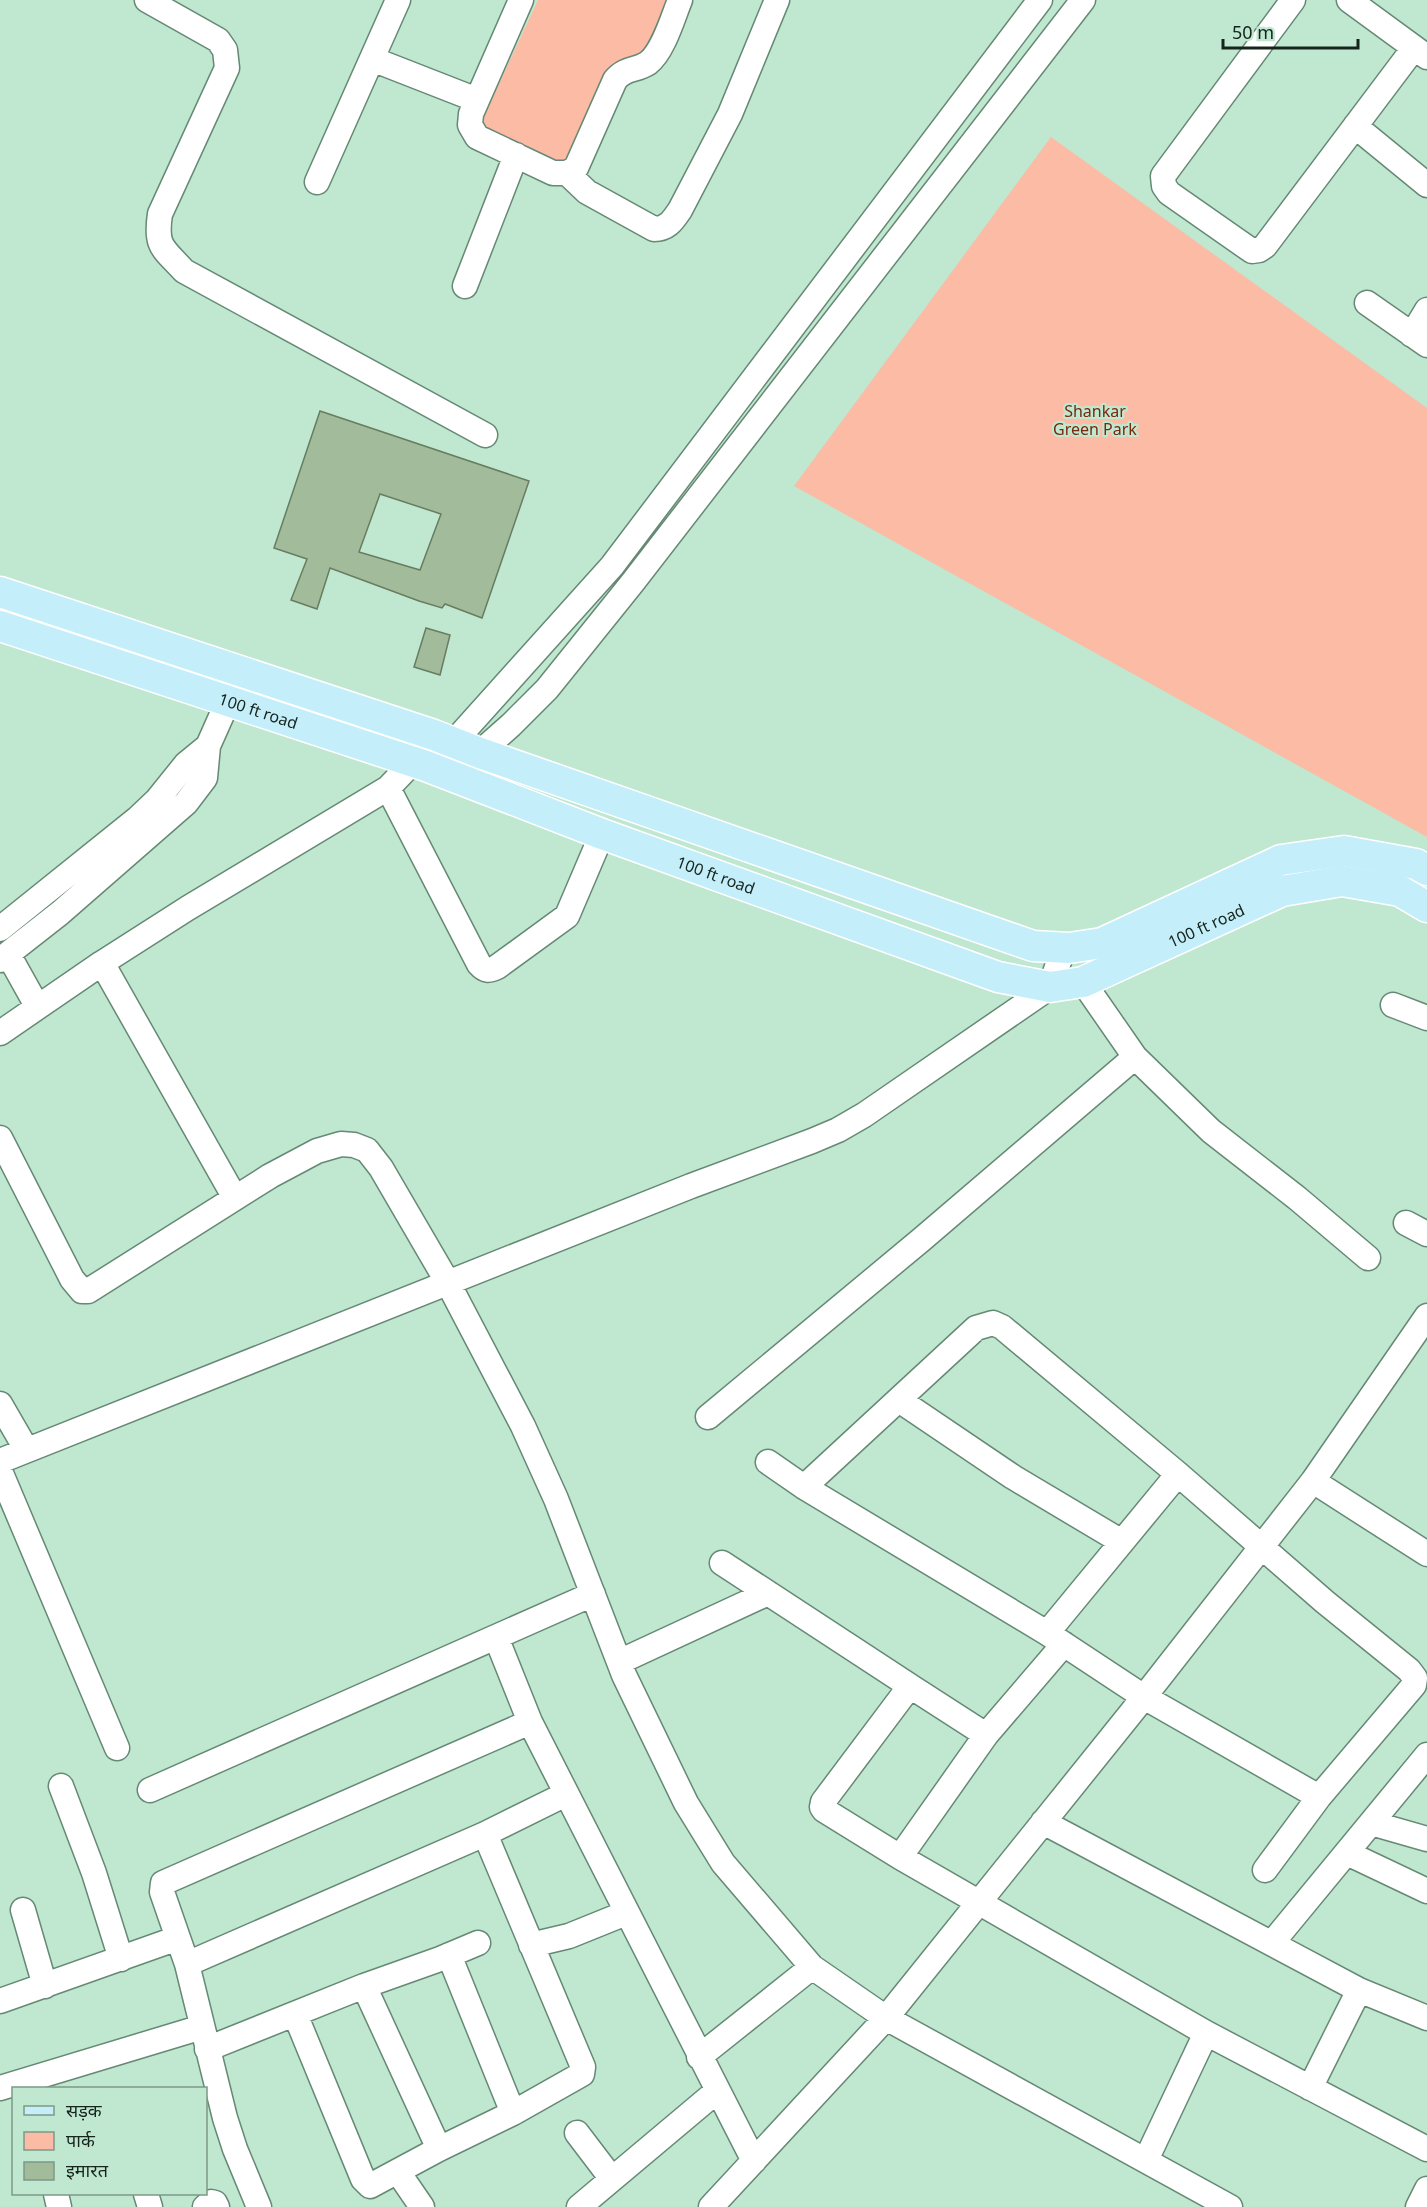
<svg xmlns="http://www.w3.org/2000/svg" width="1427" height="2207" font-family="'Noto Sans','Noto Sans Devanagari',sans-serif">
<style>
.green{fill:#fbbba5}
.building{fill:#a2bb9b;stroke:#677d60;stroke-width:1.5;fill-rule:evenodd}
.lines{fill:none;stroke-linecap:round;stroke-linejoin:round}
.minor-casing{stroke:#658974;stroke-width:27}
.major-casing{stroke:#fff;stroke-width:33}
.minor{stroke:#fff;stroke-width:24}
.major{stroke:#c5eefb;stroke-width:30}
.labels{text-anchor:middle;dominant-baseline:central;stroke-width:4.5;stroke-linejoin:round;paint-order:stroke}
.park-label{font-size:16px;fill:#76290d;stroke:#c0e7d0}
.street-label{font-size:16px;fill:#16251c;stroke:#c0e7d0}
</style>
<rect width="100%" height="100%" fill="#c0e7d0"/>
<!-- green -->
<path class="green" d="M538 0H671L647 52 571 156 559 165 490 134 483 125 482 120Z
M1051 137 1427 408V837L794 486Z"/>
<!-- building -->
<path class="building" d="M320 411 529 481 482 618 445 604 442 608 419 601 330 568 317 609 291 600 307 559 274 548ZM380 494 441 514 420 570 359 552Z
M426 628 450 635 440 675 414 667Z"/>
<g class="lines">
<defs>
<path id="minor" d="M147 0 218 40 225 50 227 68 160 214C155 247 163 248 184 271L485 435
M521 0 471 114 470 125 477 137 553 173H567L576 168 615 80C626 67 636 71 648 63 663 52 673 17 680 0
M1293 0 1163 176 1164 186 1169 193 1252 251 1259 250 1265 246 1414 48
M1349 0 1427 57
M372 59 477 100
M1355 126 1427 185
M567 173 587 192 654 229C668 229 673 220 680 210L730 114 777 0
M317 182 398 0
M465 286 516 155
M1367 303 1427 345
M1412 335 1427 310
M426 766 453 743 612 566 1040 0
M452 777 511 725 547 689 633 582 1083 0
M388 788 479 964C485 971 489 971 497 967L567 916 602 834
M0 929 138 818 157 800 186 764 208 746
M8 954 37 1006
M0 960 60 913 186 803 205 778 208 746 228 701 238 672
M102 963 188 908 388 788 413 762
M1083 982 1135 1057 1211 1131 1297 1198 1368 1258
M1393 1005 1427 1018
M0 1033 102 963 235 1198
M0 1138 72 1279 82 1291H88L270 1176 317 1151 341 1144 354 1145 367 1150 381 1168 448 1283 523 1426 556 1499 624 1675 686 1803 723 1863 812 1967 886 2018 1230 2207
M1406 1223 1427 1234
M899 1400 1013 1477 1122 1542
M0 1404 26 1449
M708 1417 921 1240 1135 1057
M0 1461 691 1186 812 1141 838 1130 864 1115 1050 987 1064 947
M768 1462 804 1487 1047 1633 1144 1697 1319 1797
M0 1471 117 1748
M1313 1481 1427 1554
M804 1487 976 1328 993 1323 1002 1327 1178 1474 1325 1602 1409 1670 1415 1678 1414 1685 1319 1797 1265 1870
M722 1563 910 1686 823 1802 822 1807 824 1810 900 1857 1206 2033 1427 2149
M1047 1633 1178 1474
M496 1637 530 1722 754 2161
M619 1662 768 1593
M986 1735 1064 1644
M61 1786 94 1873 121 1959
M150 1790 593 1594
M1043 1822 1359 1990 1427 2018
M1371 1823 1427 1839
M1347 1853 1427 1891
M900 1857 986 1735 910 1686
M23 1910 45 1986
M1272 1943 1427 1755
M531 1945 569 1936 626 1913
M449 1955 513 2113
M187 1964 485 1834 566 1794
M364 1986 439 2149
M0 2001 178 1938
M295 2014 363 2179 370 2186 439 2149 513 2113 582 2074 583 2067 485 1834
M207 2049 364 1986 440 1959 478 1943
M699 2057 812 1967
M0 2088 202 2027
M1310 2088 1359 1990
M577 2133 612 2179
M1146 2160 1206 2033
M398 2172 422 2207
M56 2194 59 2207
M146 2194 150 2207
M205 2207 211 2202 215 2203 217 2207
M259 2207 235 2149 225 2118 187 1964 162 1892 163 1883 530 1722
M579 2207 717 2091
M711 2207 886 2018 1144 1697 1313 1481 1427 1316
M1418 2207 1427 2189"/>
<g id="major">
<path d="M0 592 434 735 480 753 1033 946 1069 948 1102 943 1281 860 1344 851 1416 864 1427 870"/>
<path id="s1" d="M0 626 426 766 602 834 998 977 1050 987 1083 982 1282 891 1342 881 1400 891 1427 907"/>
</g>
</defs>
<!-- minor casing -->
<use href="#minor" class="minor-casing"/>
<!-- major casing -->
<use href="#major" class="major-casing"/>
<!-- minor -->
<use href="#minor" class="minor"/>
<!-- major -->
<use href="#major" class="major"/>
</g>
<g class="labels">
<!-- park labels -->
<g class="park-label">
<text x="1095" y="411">Shankar<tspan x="1095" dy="18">Green Park</tspan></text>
</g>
<!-- street labels -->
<g class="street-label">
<text stroke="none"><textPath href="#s1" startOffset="272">100 ft road</textPath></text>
<text stroke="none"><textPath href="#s1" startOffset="758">100 ft road</textPath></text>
<text stroke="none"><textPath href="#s1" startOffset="1280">100 ft road</textPath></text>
</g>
</g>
<!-- legend -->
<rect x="12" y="2087" width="195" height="108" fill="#c0e7d0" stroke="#7c9988" stroke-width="1.5"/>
<rect x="24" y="2106" width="30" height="9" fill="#c5eefb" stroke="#7c9988" stroke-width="1.5"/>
<text x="66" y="2117" font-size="18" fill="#16251c">सड़क</text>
<rect x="24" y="2132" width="30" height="18" fill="#fbbba5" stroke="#7c9988" stroke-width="1.5"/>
<text x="66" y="2147" font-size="18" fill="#16251c">पार्क</text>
<rect x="24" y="2162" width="30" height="18" fill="#a2bb9b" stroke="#7c9988" stroke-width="1.5"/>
<text x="66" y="2177" font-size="18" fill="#16251c">इमारत</text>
<!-- scale -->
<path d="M1223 39v9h135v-9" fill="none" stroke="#16251c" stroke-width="3"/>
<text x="1232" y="39" font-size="18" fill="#16251c" stroke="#c0e7d0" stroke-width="4.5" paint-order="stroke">50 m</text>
</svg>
